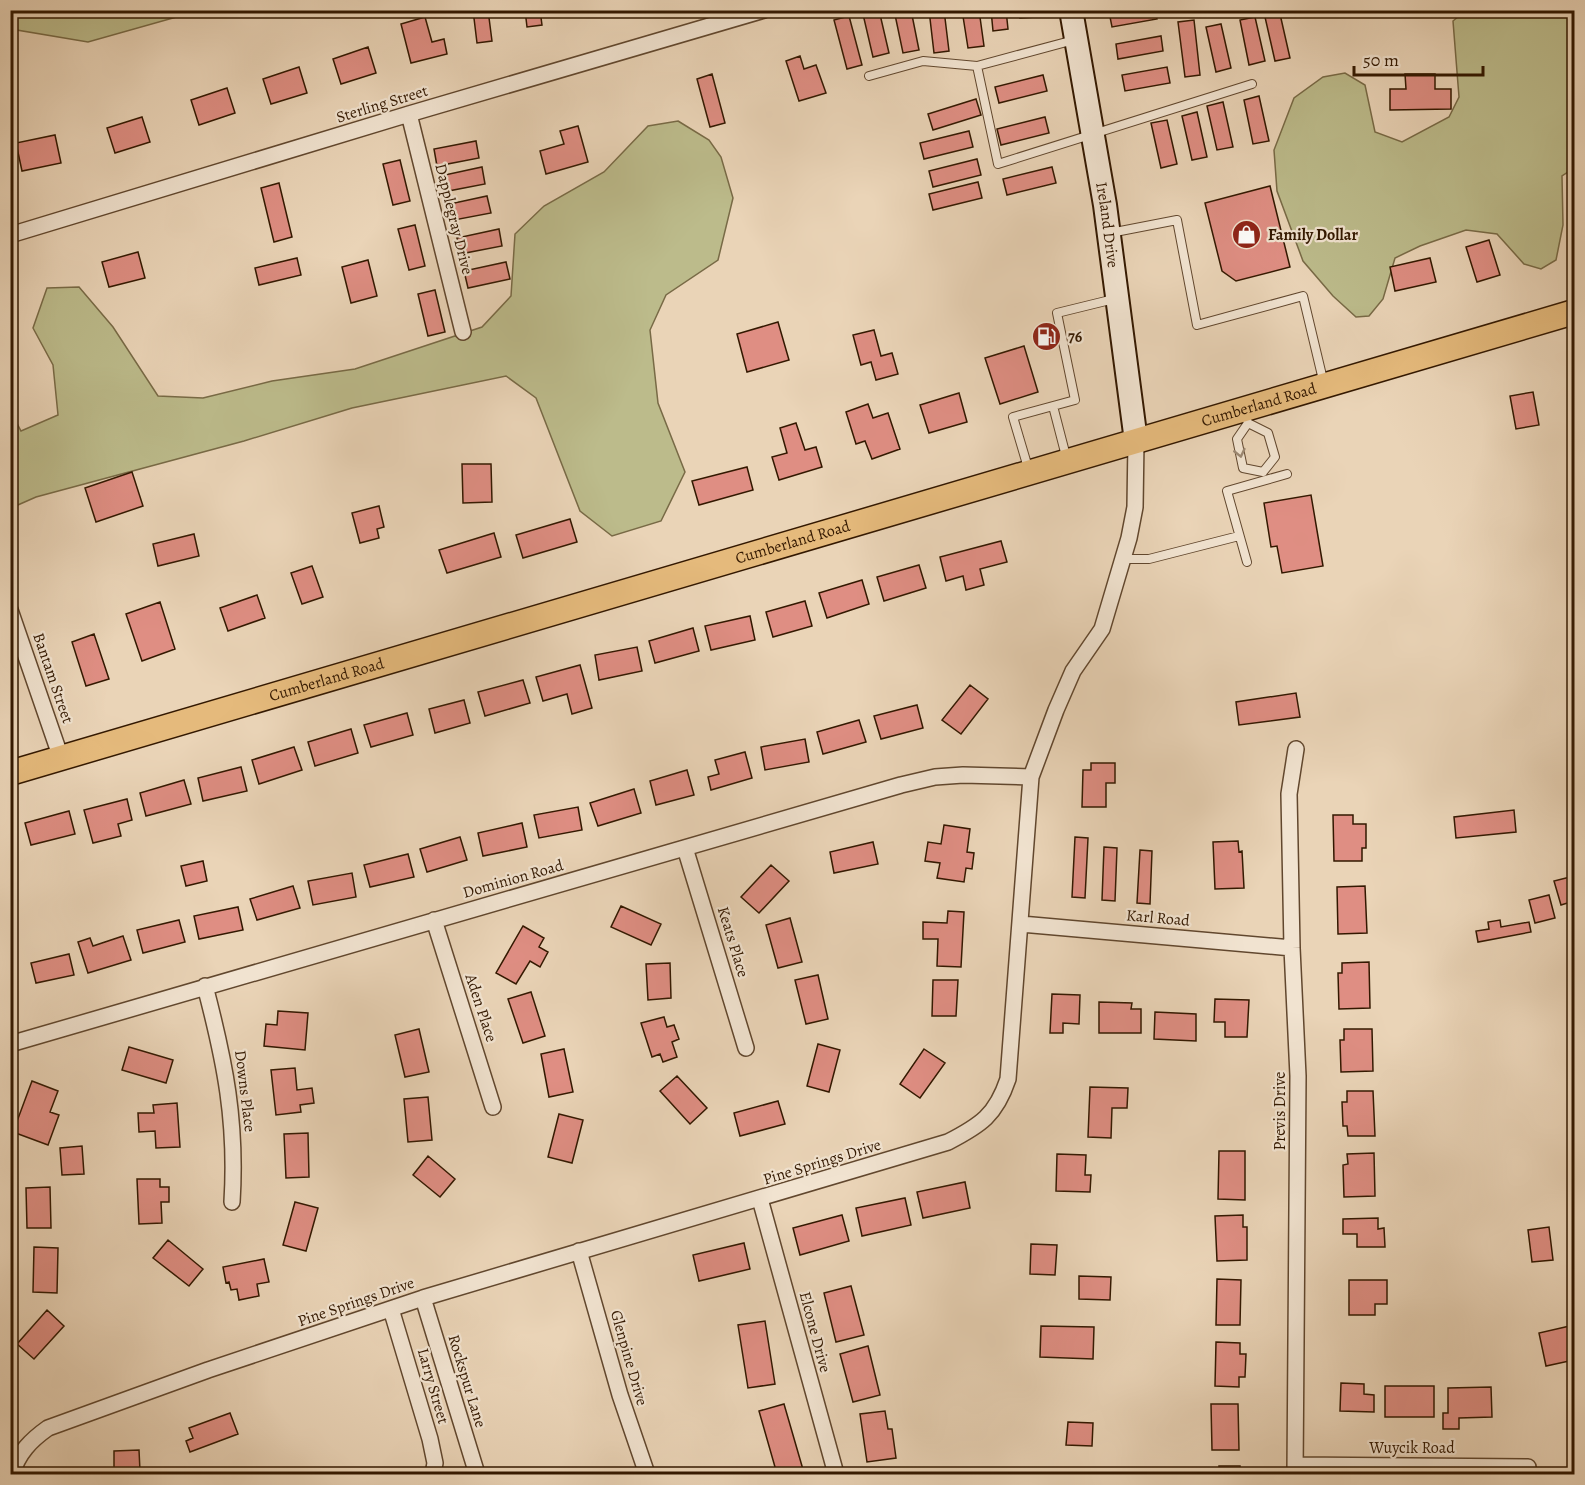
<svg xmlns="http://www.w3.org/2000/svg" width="1585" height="1485" font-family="Alegreya,serif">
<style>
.green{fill:#bcbb8b;stroke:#786a46;stroke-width:1.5}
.building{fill:#df8e83;stroke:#331800;stroke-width:1.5}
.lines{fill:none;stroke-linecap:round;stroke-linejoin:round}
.lane-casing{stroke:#61472e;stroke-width:10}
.street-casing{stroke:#61472e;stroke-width:18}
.secondary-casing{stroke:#331800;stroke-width:26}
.primary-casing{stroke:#331800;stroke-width:27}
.lane{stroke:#f1e3d0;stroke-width:8}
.street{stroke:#f1e3d0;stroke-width:15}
.secondary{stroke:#f1e3d0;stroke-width:22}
.primary{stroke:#e5ba7c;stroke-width:24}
.oneway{stroke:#9c8872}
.labels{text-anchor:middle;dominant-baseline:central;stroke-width:4.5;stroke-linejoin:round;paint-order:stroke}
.street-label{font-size:16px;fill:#331800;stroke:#f1e3d0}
.poi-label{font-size:16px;font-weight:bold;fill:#331800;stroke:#f1e3d0;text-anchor:start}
</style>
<rect width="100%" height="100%" fill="#ead4b7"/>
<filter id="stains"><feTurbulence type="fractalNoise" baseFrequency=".00333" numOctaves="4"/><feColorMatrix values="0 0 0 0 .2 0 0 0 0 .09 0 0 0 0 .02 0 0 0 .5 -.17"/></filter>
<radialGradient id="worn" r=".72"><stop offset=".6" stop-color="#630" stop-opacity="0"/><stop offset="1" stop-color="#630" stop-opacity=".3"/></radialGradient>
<!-- green -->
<path class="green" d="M10 11 11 10 269 11 180 16 88 42 11 29Z
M1465 11H1574V168L1562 176 1563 225 1556 260 1541 269 1524 264 1497 234 1466 230 1420 246 1395 258 1383 299 1369 316 1356 317 1333 296 1303 261 1277 191 1274 150 1294 98 1323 77 1345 73 1365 85 1375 132 1402 142 1449 117 1459 97 1453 21Z
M678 121 709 140 721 157 733 198 718 260 666 295 650 330 658 403 685 472 661 521 612 536 580 511 536 398 506 376 352 408 244 441 36 497 11 508 10 410 21 431 58 415 53 365 33 328 47 288 79 287 113 327 158 396 203 398 272 381 355 369 482 327 511 296 515 234 544 206 604 172 648 126Z"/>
<!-- building -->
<path class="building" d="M473 10H488L492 41 477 43Z
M525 10H540L542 25 527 27Z
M862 10H879L889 53 873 57Z
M894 10H911L919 50 903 53Z
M929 10H944L949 51 934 53Z
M962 10H979L984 46 968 48Z
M991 10H1006L1008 29 993 31Z
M1019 10H1035L1036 17 1020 18Z
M1117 10H1155L1157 19 1112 27 1109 12Z
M1280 14 1290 58 1275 61 1265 17Z
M849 16 862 65 847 69 834 20Z
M425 17 432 42 444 39 447 54 411 63 401 24Z
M1255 17 1265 61 1249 65 1240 20Z
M1194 20 1200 75 1185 77 1178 22Z
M1221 24 1231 68 1216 72 1206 27Z
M1161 36 1163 51 1118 59 1116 44Z
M368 47 376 73 341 84 333 59Z
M800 56 804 69 816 65 826 93 799 101 786 61Z
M299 67 307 93 271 104 263 79Z
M1167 67 1170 83 1125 91 1122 75Z
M712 74 725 123 710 127 697 79Z
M1405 74H1435V89H1451V109L1390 110V89H1406Z
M1043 75 1047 91 999 103 995 87Z
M227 88 235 113 199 125 191 100Z
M1259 96 1269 141 1253 144 1244 100Z
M976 99 981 115 933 130 928 114Z
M1223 102 1233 147 1217 150 1207 106Z
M1197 112 1207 157 1192 160 1182 116Z
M142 117 150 142 115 153 107 128Z
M1045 117 1049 133 1001 145 997 129Z
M1167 120 1177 164 1161 168 1151 123Z
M578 126 588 162 546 174 540 151 564 144 560 131Z
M969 131 973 147 924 159 920 143Z
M55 135 61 163 22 171 16 143Z
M476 141 479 158 437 166 434 149Z
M977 159 981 175 933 187 929 171Z
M400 160 410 201 393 205 383 164Z
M482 167 485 184 443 192 440 176Z
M1052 167 1056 183 1007 195 1003 179Z
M978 182 982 198 933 210 929 194Z
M279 183 292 237 274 242 261 188Z
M1270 186 1290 267 1236 281 1222 271 1205 203Z
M487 196 491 213 449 221 445 205Z
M415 225 425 266 409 270 398 229Z
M499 229 502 246 460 254 457 238Z
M1489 240 1500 275 1477 282 1466 247Z
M138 252 145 278 109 287 102 262Z
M297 258 301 275 259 285 255 268Z
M1430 258 1436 282 1395 291 1390 267Z
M368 260 377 296 351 303 342 267Z
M506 262 510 279 468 288 464 271Z
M435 290 445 332 428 336 418 294Z
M778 322 789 360 747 372 737 334Z
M874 330 881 356 892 353 898 374 876 380 871 362 861 365 853 335Z
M1024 346 1038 392 1000 404 985 358Z
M1533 392 1539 425 1516 429 1510 396Z
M959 393 967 422 929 433 920 405Z
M868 404 873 418 888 413 900 449 872 459 865 441 856 444 846 412Z
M796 423 805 450 816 447 822 467 779 480 772 457 787 453 780 428Z
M462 464H491L492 502 463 503Z
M747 467 753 490 699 505 692 481Z
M132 472 143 506 96 522 85 488Z
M1311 495 1323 566 1282 573 1277 546 1271 547 1264 503Z
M379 506 384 527 377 529 379 538 360 543 352 513Z
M570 519 577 542 523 558 516 535Z
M494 533 501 557 447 573 439 550Z
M194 534 199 556 158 566 153 544Z
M1001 541 1007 562 980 569 984 585 966 590 963 576 946 581 940 557Z
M919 565 926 588 884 601 877 577Z
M312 566 323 597 302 604 291 573Z
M862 580 869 604 827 618 819 593Z
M257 595 265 618 228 631 220 608Z
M805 601 812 626 773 637 766 612Z
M160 602 175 649 142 661 126 614Z
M750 616 755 640 711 650 705 626Z
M693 628 699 651 655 663 649 641Z
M94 634 109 679 86 686 72 642Z
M637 647 642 671 599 680 595 655Z
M580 665 592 708 572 714 567 694 543 701 536 677Z
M523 680 530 703 485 716 478 692Z
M970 685 988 699 961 734 942 720Z
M1296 693 1300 717 1239 725 1236 702Z
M464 700 470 723 435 733 429 709Z
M917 705 923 728 881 739 874 716Z
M407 713 413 735 371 747 364 725Z
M859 720 866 742 823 754 817 732Z
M351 729 358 753 315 766 308 742Z
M805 739 809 762 765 770 761 747Z
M294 747 302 770 259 784 252 760Z
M745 752 752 778 711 790 708 777 719 774 715 760Z
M1091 763H1115V783H1106V807H1082L1083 770H1091Z
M241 767 247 791 203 801 198 778Z
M687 770 694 795 656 805 650 781Z
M184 780 191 804 146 816 140 793Z
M634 789 641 813 598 826 590 803Z
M127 799 132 820 118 824 121 836 93 843 84 810Z
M578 807 582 830 539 838 534 815Z
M1514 810 1516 832 1456 838 1454 817Z
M69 811 75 834 31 845 25 823Z
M1333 815H1353V824H1366V848H1362V861H1334Z
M522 823 527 847 483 856 478 833Z
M944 825 970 829 967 852 974 853 972 869 966 868 964 882 937 878 940 863 925 861 928 842 941 844Z
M460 837 467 860 427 872 420 849Z
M1075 837 1088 838 1085 898 1072 897Z
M1238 841 1239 852 1242 851 1244 888 1215 889 1213 842Z
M873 842 878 864 834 873 830 852Z
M1104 847 1117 848 1115 901 1102 900Z
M1140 850 1152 851 1150 904 1137 903Z
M408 854 414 877 370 887 364 865Z
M203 861 207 881 186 886 181 866Z
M771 865 789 881 759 913 741 897Z
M352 873 356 897 313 905 308 881Z
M1574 876V901L1561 905 1554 881Z
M293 886 300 908 257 920 250 899Z
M1365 886 1367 933 1338 934 1337 887Z
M1549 895 1555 918 1535 923 1529 900Z
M621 906 661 924 651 945 611 927Z
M238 907 243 930 199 939 194 916Z
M948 911 964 912 961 967 937 966 938 939H923V922L947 923Z
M790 918 802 962 778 968 766 925Z
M179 920 185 942 143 953 137 930Z
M1500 920 1501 927 1529 922 1531 932 1478 942 1476 931 1489 929 1488 922Z
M523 926 544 938 539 947 548 952 540 967 530 961 516 984 496 973Z
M123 936 131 960 88 973 78 942 90 938 93 946Z
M69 954 74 975 36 983 31 963Z
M1369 962 1370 1008 1339 1009 1338 973H1342V963Z
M670 963 671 998 648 1000 646 964Z
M818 975 828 1019 806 1024 795 980Z
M933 980H958L956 1016H932Z
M531 992 545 1036 523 1043 508 999Z
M1052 994 1080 995 1079 1024 1063 1023V1033H1050Z
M1215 999 1249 1000 1247 1037H1225V1022H1214Z
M1099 1002 1132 1003 1131 1009H1141V1033H1099Z
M278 1011 308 1013 305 1050 264 1046 266 1024 277 1025Z
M1155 1012 1196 1014V1041L1154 1039Z
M664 1017 667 1027 674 1025 679 1039 672 1042 677 1057 663 1062 660 1054 652 1057 641 1023Z
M419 1029 429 1072 405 1077 395 1035Z
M1344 1029H1372L1373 1071 1341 1072 1340 1040H1344Z
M818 1044 840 1050 829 1092 807 1086Z
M129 1047 173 1060 166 1083 122 1070Z
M564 1049 573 1092 549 1097 541 1054Z
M924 1049 945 1063 920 1098 900 1084Z
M295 1068 297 1090 312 1088 314 1103 300 1105 301 1112 276 1115 271 1070Z
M677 1076 707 1108 690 1124 660 1091Z
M32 1081 58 1091 50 1112 59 1115 48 1145 13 1132Z
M1090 1087 1128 1088 1127 1108H1112L1111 1138 1088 1137Z
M1347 1091H1373L1375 1136H1348L1347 1126H1343L1342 1102H1347Z
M428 1097 432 1140 408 1142 404 1099Z
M778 1101 785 1124 740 1136 734 1113Z
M177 1103 180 1147 156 1148 155 1131 139 1132 138 1113H154L153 1105Z
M559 1114 583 1120 572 1163 548 1157Z
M308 1133 309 1177 286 1178 284 1134Z
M82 1146 84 1174 62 1175 60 1148Z
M1219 1151H1245V1200L1218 1199Z
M1374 1153 1375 1196 1344 1197 1343 1165 1348 1164 1347 1154Z
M1057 1154 1086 1155 1085 1175H1091L1090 1192 1056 1191Z
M428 1156 455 1179 440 1197 413 1175Z
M137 1179H160V1187H169V1202H161L162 1223 139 1224Z
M965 1182 970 1208 923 1218 917 1192Z
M50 1187 51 1228H27L26 1188Z
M905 1198 911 1225 862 1236 856 1208Z
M295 1202 318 1208 306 1251 283 1245Z
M842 1215 849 1241 800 1255 793 1228Z
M1243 1215V1227H1247V1260L1217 1261 1215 1216Z
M1378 1218V1229L1384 1228 1385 1247H1357V1234H1343V1219Z
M1549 1227 1553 1260 1532 1262 1528 1230Z
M168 1240 203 1269 189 1286 153 1258Z
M744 1243 750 1269 699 1281 693 1255Z
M1031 1244 1057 1245 1055 1275 1030 1274Z
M34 1247 58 1248 57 1293 33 1292Z
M264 1259 269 1282 257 1284 259 1296 239 1300 237 1289 231 1290 229 1282 226 1283 223 1267Z
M1079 1276 1111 1277 1110 1300 1079 1299Z
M1217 1279 1241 1280 1240 1325H1216Z
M1349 1280H1387V1304H1375V1315H1349Z
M851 1286 864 1335 836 1342 824 1293Z
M47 1310 64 1326 34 1359 17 1344Z
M765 1321 775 1384 748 1388 738 1325Z
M1574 1325V1360L1546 1366 1539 1333Z
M1041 1326 1094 1327 1093 1359 1040 1357Z
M1216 1342 1240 1343V1354H1246L1245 1377H1239V1387L1215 1386Z
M868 1346 880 1395 853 1402 840 1354Z
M1341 1383 1364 1384V1394L1374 1395V1412L1340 1411Z
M1385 1386H1434V1417H1385Z
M1491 1387 1492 1417 1459 1418V1429H1443V1413H1448V1388Z
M784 1404 804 1473 798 1474H777L759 1411Z
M1211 1404H1238L1239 1450H1212Z
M885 1411 888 1429H892L896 1458 867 1462 860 1414Z
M230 1413 238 1434 190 1452 186 1441 193 1438 189 1428Z
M1068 1422 1093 1423 1092 1446 1066 1445Z
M139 1450 140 1471 114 1472V1451Z
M1219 1466H1240V1474H1219Z
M903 1470 904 1474H882Z"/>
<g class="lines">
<defs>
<path id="lane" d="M1074 40 977 66 998 164 1252 84
M869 76 923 61 977 66
M1110 233 1177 220 1197 325 1303 296 1324 384
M1053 406 1067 460
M1245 413 1248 423 1268 433 1275 457 1263 472
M1248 423 1237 439 1243 468 1263 472
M1029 471 1013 417 1075 400 1057 313 1114 299
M1122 559H1149L1239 536
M1247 562 1227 491 1287 474"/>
<path id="street" d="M409 114 463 332
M10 235 409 114 764 10
M10 610 61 758
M685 848 746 1048
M434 920 493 1107
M1021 924 1292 948
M205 986C225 1062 237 1122 232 1202
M10 1044 901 785 935 777 963 775 1031 777
M760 1199 836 1474
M579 1251 620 1395 647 1474
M423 1298 477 1474
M391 1309 430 1439 435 1463 433 1474
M1295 1465 1528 1467
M12 1474C18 1453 31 1440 48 1428L208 1370 423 1298 948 1142C981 1125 996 1115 1008 1079L1031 777 1056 710 1073 671 1102 629 1129 538 1135 507 1136 441
M1295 1474 1298 1076 1292 948 1289 794 1296 749"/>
<g id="secondary">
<path id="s1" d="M1071 10 1105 205 1136 441"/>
</g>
<g id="primary">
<path id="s2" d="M10 773 1574 312"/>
</g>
</defs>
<!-- lane casing -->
<use href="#lane" class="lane-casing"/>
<!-- street casing -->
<use href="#street" class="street-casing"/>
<!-- secondary casing -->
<use href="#secondary" class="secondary-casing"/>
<!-- primary casing -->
<use href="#primary" class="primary-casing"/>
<!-- lane -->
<use href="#lane" class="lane"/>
<!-- street -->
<use href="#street" class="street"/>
<!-- secondary -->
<use href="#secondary" class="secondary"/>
<!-- primary -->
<use href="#primary" class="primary"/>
</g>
<!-- one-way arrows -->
<defs><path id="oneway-chevron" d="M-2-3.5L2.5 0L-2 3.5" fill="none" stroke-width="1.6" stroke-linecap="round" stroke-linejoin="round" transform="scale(1.5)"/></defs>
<use class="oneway" href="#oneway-chevron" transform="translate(1240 453) rotate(77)"/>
<!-- icons -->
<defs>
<symbol id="shop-disc" viewBox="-11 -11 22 22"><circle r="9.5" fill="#8f2418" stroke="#f1e3d0"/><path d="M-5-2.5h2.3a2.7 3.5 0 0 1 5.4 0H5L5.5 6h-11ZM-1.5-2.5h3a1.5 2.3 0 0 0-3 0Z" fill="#fff"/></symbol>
<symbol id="fuel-disc" viewBox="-11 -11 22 22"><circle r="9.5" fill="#8f2418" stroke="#f1e3d0"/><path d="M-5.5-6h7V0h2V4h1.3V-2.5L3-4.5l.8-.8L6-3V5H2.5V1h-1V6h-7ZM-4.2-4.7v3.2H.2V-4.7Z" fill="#fff"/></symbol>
</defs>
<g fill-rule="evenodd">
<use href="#shop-disc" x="1230" y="218" width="33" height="33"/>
<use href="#fuel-disc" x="1030" y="320" width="33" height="33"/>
</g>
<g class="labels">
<!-- street labels -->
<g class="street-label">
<text transform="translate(382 104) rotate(-17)">Sterling Street</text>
<text transform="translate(454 219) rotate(76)">Dapplegray Drive</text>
<text stroke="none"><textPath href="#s1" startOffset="218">Ireland Drive</textPath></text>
<text stroke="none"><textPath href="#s2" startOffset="1302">Cumberland Road</textPath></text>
<text stroke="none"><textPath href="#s2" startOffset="816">Cumberland Road</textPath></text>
<text transform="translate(53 678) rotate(71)">Bantam Street</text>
<text stroke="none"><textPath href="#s2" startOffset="330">Cumberland Road</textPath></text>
<text transform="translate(513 879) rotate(-16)">Dominion Road</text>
<text transform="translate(1158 918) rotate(5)">Karl Road</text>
<text transform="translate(733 942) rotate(73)">Keats Place</text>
<text transform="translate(481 1008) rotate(72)">Aden Place</text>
<text transform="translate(245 1091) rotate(83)">Downs Place</text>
<text transform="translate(1280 1111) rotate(-90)">Previs Drive</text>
<text transform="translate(822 1162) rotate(-17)">Pine Springs Drive</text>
<text transform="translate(356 1302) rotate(-19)">Pine Springs Drive</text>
<text transform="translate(815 1332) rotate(75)">Elcone Drive</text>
<text transform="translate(629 1358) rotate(74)">Glenpine Drive</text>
<text transform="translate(467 1381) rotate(73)">Rockspur Lane</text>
<text transform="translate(433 1386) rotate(74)">Larry Street</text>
<text x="1412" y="1448">Wuycik Road</text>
</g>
<!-- poi labels -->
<g class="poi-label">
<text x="1268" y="235">Family Dollar</text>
<text x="1068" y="337">76</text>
</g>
</g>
<!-- margin -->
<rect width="1585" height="1485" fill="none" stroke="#ead4b7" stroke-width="36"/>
<rect x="12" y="12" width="1561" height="1461" fill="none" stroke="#331800" stroke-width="3"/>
<rect x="18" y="18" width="1549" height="1449" fill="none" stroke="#331800" stroke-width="1.5"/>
<!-- scale -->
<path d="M1354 66v9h129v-9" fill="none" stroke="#331800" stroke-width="3"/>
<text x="1363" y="66" font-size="18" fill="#331800" stroke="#f1e3d0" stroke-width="4.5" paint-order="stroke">50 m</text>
<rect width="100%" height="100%" filter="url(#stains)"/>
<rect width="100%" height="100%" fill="url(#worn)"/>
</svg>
